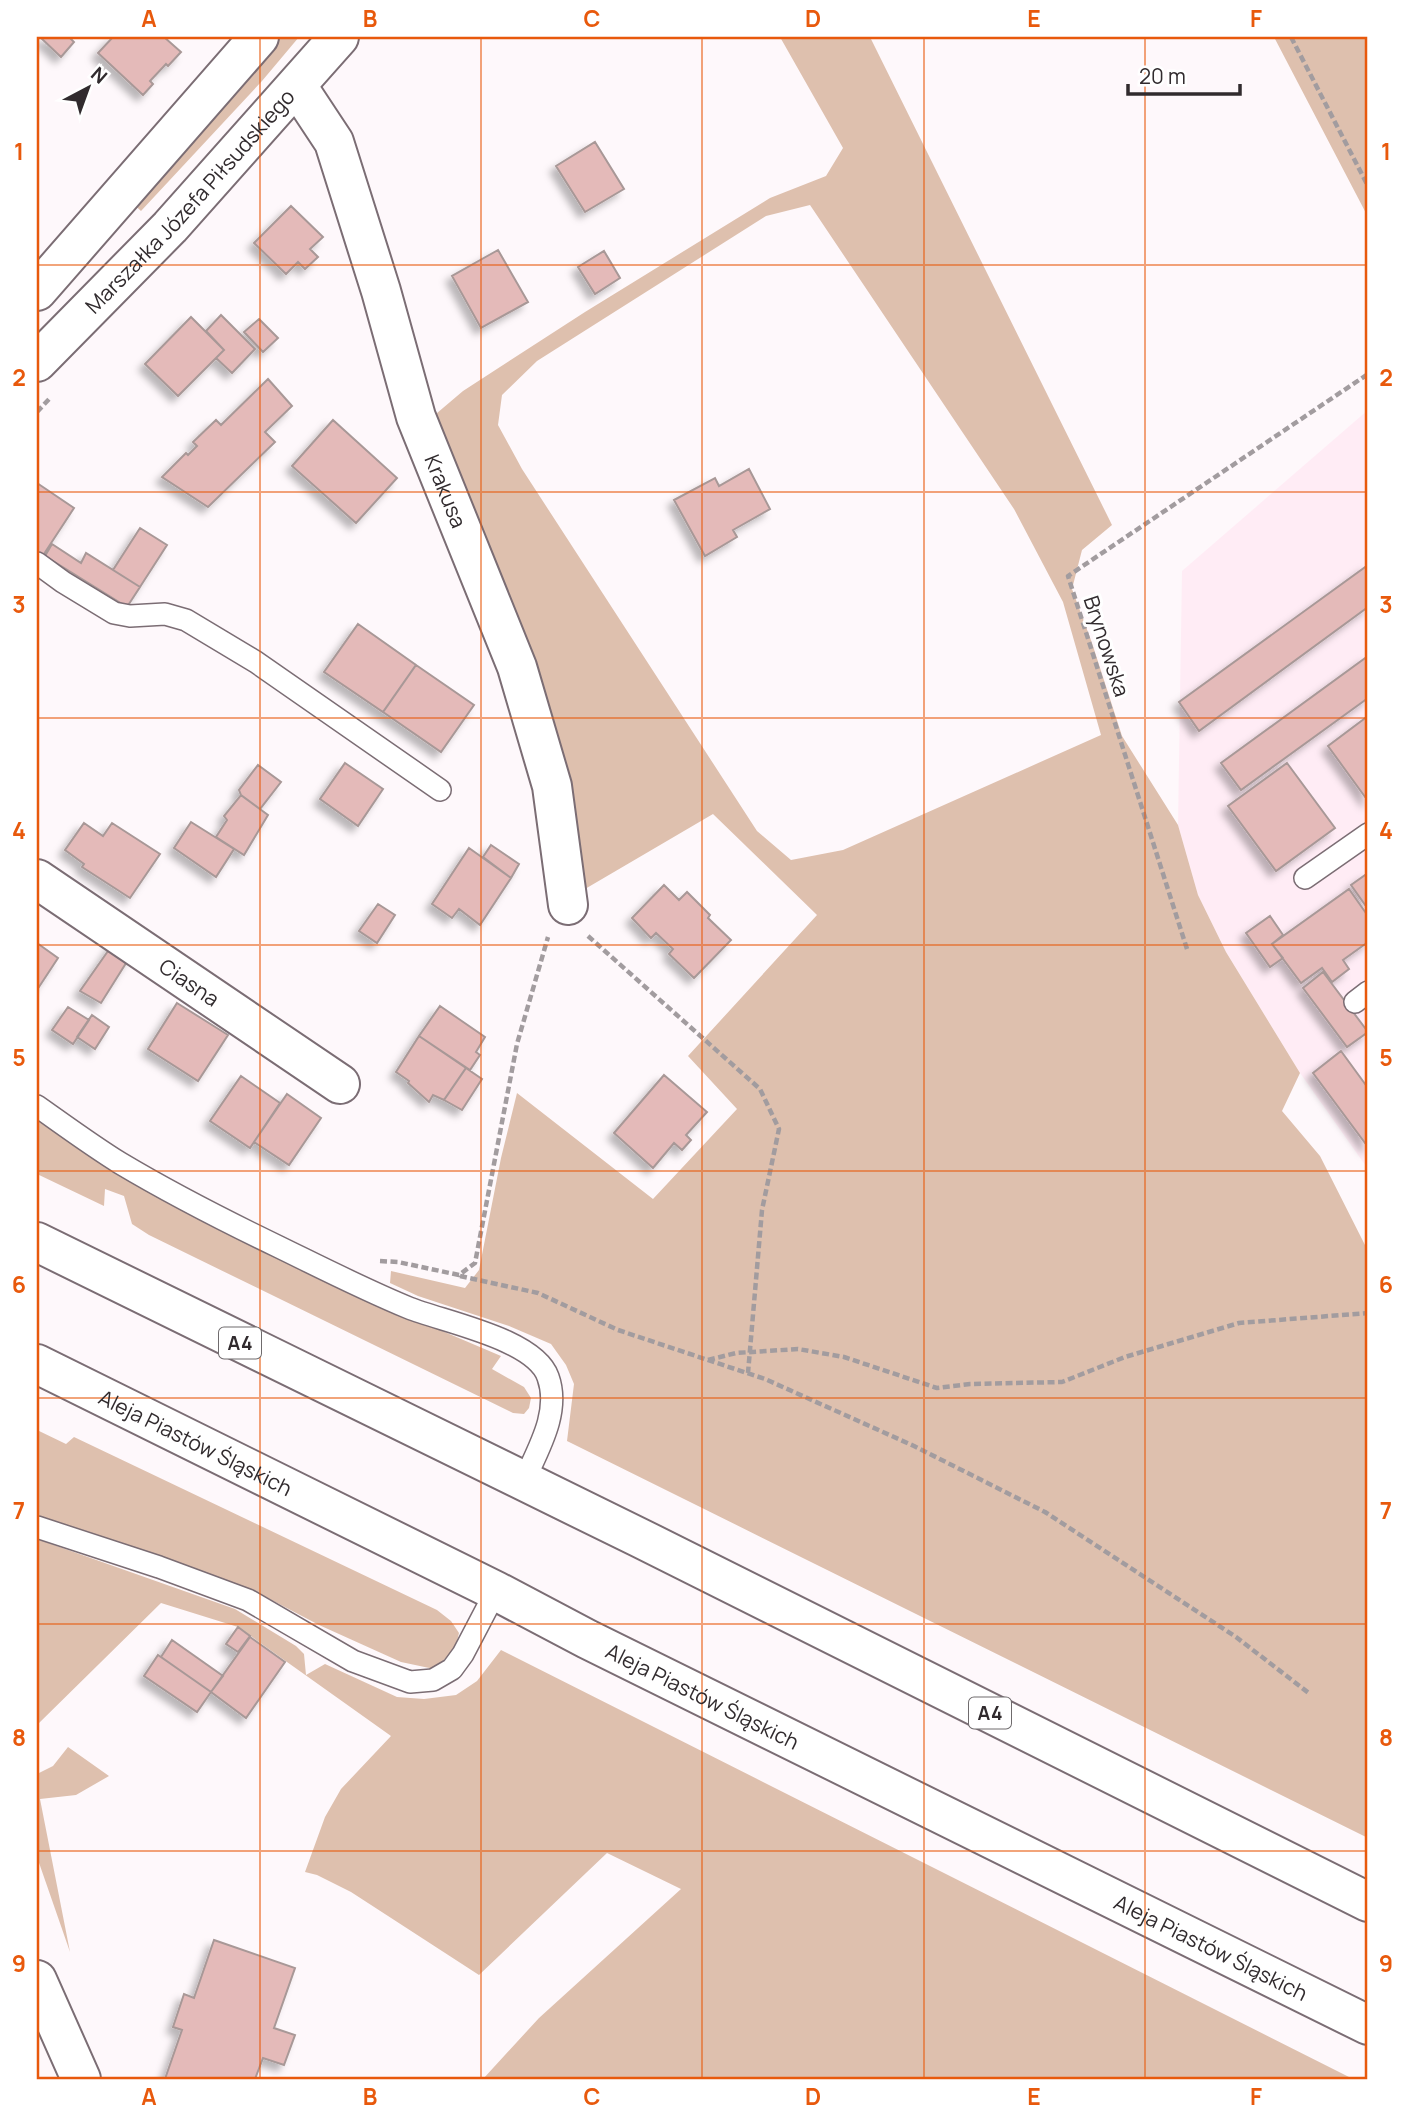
<svg xmlns="http://www.w3.org/2000/svg" width="1405" height="2116" font-family="Manrope,sans-serif">
<style>
.built{fill:#ffecf5}
.green{fill:#dec0ae;fill-rule:evenodd}
.building{fill:#e4bab9;stroke:#a89897;stroke-width:2;filter:url(#shadow)}
.lines{fill:none;stroke-linecap:round;stroke-linejoin:round}
.service-casing{stroke:#7b6d74;stroke-width:24}
.minor-casing{stroke:#7b6d74;stroke-width:42}
.tertiary-casing{stroke:#7b6d74;stroke-width:42}
.motorway-casing{stroke:#7b6d74;stroke-width:42}
.path{stroke:#a29c9f;stroke-width:4.5;stroke-dasharray:7 3.5;stroke-linecap:butt}
.service{stroke:#fff;stroke-width:21}
.minor{stroke:#fff;stroke-width:38}
.tertiary{stroke:#fff;stroke-width:38}
.motorway{stroke:#fff;stroke-width:38}
.grid{fill:none;stroke:#e8590c;stroke-width:2;stroke-opacity:0.55}
.labels{text-anchor:middle;dominant-baseline:central;stroke-width:6;stroke-linejoin:round;paint-order:stroke}
.shield{fill:#fff;stroke:#6f6b6d;stroke-width:2}
.shield-label{font-size:19px;font-weight:bold;fill:#312b2e}
.street-label{font-size:21px;fill:#312b2e;stroke:#fff}
.neatline{fill:none;stroke:#e8590c;stroke-width:2.5}
.grid-label{font-size:23px;text-anchor:middle;font-weight:bold;fill:#e8590c}
</style>
<defs>
<filter id="shadow"><feDropShadow dx="-6" dy="6" stdDeviation="3.5" flood-color="#0004"/></filter>
</defs>
<rect width="100%" height="100%" fill="#fef8fb"/>
<!-- built -->
<path class="built" d="M1368 410V1169L1300 1073 1226 952 1198 895 1178 825 1182 571Z"/>
<!-- green -->
<path class="green" d="M270 37H299L262 81 141 211 130 201Z
M780 37H870L1112 525 1082 550 1072 589 1092 643 1122 736 1178 825 1198 895 1226 952 1300 1073 1282 1111 1320 1156 1368 1251V1838L567 1441 574 1384 566 1365 551 1344 509 1326 418 1296 390 1283 391 1271 465 1288 479 1270 501 1158 517 1093 653 1199 737 1109 688 1056 817 915 713 814 585 889 430 419 463 391 585 312 770 198 826 176 843 148ZM810 205 1014 509 1063 602 1101 735 843 850 791 860 757 831 522 469 498 425 502 395 537 361 766 216Z
M1274 37H1368V217Z
M37 1120 115 1172 407 1316 501 1356 492 1369 524 1387 531 1398 529 1408 524 1414 513 1413 149 1235 132 1224 124 1196 105 1189 104 1206 37 1174Z
M37 1430 66 1444 74 1437 437 1610 451 1621 459 1633C456 1650 446 1658 434 1669L401 1662 319 1625 262 1595 128 1545 37 1515Z
M37 1539 235 1609 296 1646 304 1654 306 1675 325 1664 397 1697 424 1699 456 1695 477 1681 501 1650 1353 2079H483L539 2018 681 1889 607 1853 479 1975 351 1892 317 1875 305 1872 325 1817 341 1789 391 1736 238 1627 161 1603 37 1725Z
M68 1747 109 1776 76 1795 40 1799 70 1952 37 1857V1774L53 1766Z"/>
<!-- building -->
<path class="building" d="M43 37H69L74 42 61 57 41 38Z
M113 37H164L181 52 168 66 166 64 150 81 153 84 143 95 98 53Z
M595 142 624 189 585 212 556 166Z
M291 206 323 237 310 249 318 257 305 269 298 262 286 274 254 243Z
M498 250 528 302 481 328 452 276Z
M604 251 620 278 595 294 578 267Z
M221 315 255 349 232 373 216 358 224 350 206 331Z
M191 317 224 350 178 396 145 364Z
M259 319 278 338 263 352 244 332Z
M268 379 292 406 265 432 275 442 208 507 162 477 186 453 188 455 197 446 193 442 216 420 221 425Z
M333 420 397 478 356 523 292 466Z
M749 469 770 509 733 530 737 537 705 556 674 500 715 478 719 486Z
M37 483 74 508 42 557 37 554Z
M140 528 167 545 140 587 113 570Z
M52 544 81 563 86 553 140 587 127 607 45 556Z
M1368 565V607L1199 731 1179 702Z
M358 624 416 665 383 712 324 672Z
M1368 656V698L1241 790 1221 763Z
M416 665 474 705 441 752 383 712Z
M1368 716V801L1328 746Z
M345 763 383 789 358 826 320 799Z
M1287 763 1335 828 1276 871 1228 806Z
M258 765 281 782 260 809 241 795 239 790Z
M241 795 268 815 244 855 216 837 227 820 224 816Z
M191 822 234 849 216 877 174 848Z
M84 823 103 836 112 823 160 854 130 898 82 867 84 864 65 850Z
M491 845 519 864 511 878 483 857Z
M469 848 511 878 480 925 459 909 452 918 432 904Z
M1368 873V909L1351 885Z
M664 885 679 900 687 892 710 915 708 918 731 940 694 978 669 954 673 949 656 933 651 938 632 918Z
M1349 889 1368 916V942L1343 960 1349 969 1332 982 1322 968 1301 983 1272 944Z
M378 904 395 915 377 943 359 931Z
M1270 916 1283 935 1272 944 1283 958 1270 967 1246 933Z
M115 941 133 952 101 1003 80 991Z
M37 943 58 958 37 990Z
M1323 972 1368 1032 1347 1047 1303 988Z
M177 1003 228 1035 198 1081 148 1049Z
M440 1006 485 1037 476 1052 480 1055 470 1070 419 1036Z
M68 1007 89 1020 73 1044 52 1030Z
M92 1015 109 1027 95 1049 77 1037Z
M419 1036 466 1068 444 1100 433 1095 429 1102 408 1083 409 1081 396 1072Z
M1341 1051 1368 1088V1147L1313 1073Z
M466 1068 482 1079 462 1110 444 1100Z
M664 1075 707 1112 686 1135 691 1140 682 1150 674 1143 653 1168 614 1133Z
M241 1076 280 1103 250 1148 210 1121Z
M287 1094 321 1118 289 1165 254 1142Z
M238 1627 250 1636 238 1652 226 1644Z
M250 1637 285 1662 246 1718 211 1692Z
M172 1640 223 1676 211 1692 161 1657Z
M158 1655 211 1692 197 1712 144 1676Z
M214 1940 295 1968 274 2028 295 2035 284 2065 263 2058 255 2079H165L182 2030 173 2027 184 1994 194 1998Z"/>
<g class="lines">
<defs>
<path id="service" d="M37 563 63 582 114 613 130 616 165 614 186 620 256 662 440 790
M1305 878 1368 834
M1355 1002 1368 992
M37 1106C64 1125 91 1145 120 1163 172 1194 225 1221 279 1247 322 1268 365 1290 409 1308 444 1322 535 1339 548 1377 561 1413 537 1451 523 1483
M37 1527 159 1567 248 1600 353 1661 410 1682 433 1680 452 1669 463 1654 496 1591"/>
<g id="minor">
<path id="s1" d="M297 86 334 142 381 291 416 417 517 667 552 786 568 905"/>
<path d="M37 291 259 37"/>
<path id="s2" d="M37 879 340 1084"/>
<path d="M37 1980 81 2079"/>
</g>
<g id="tertiary">
<path id="s3" d="M37 362 170 227 339 37"/>
</g>
<g id="motorway">
<path d="M37 1242 640 1538 1368 1902"/>
<path id="s4" d="M37 1364 496 1591 587 1639 1368 2025"/>
</g>
</defs>
<!-- service casing -->
<use href="#service" class="service-casing"/>
<!-- minor casing -->
<use href="#minor" class="minor-casing"/>
<!-- tertiary casing -->
<use href="#tertiary" class="tertiary-casing"/>
<!-- motorway casing -->
<use href="#motorway" class="motorway-casing"/>
<!-- path -->
<path class="path" d="M1291 37 1368 186
M37 412 50 398
M588 936 760 1089 779 1129 762 1210 748 1373
M1187 949 1068 576 1368 374
M380 1261 398 1262 459 1275 475 1263 517 1044 548 937
M460 1276 538 1293 618 1330 765 1379 914 1446 1045 1512 1236 1637 1310 1694
M708 1360 736 1353 798 1349 844 1357 937 1388 970 1384 1062 1382 1125 1357 1239 1323 1368 1313"/>
<!-- service -->
<use href="#service" class="service"/>
<!-- minor -->
<use href="#minor" class="minor"/>
<!-- tertiary -->
<use href="#tertiary" class="tertiary"/>
<!-- motorway -->
<use href="#motorway" class="motorway"/>
</g>
<!-- grid -->
<path class="grid" d="M260 37V2079M481 37V2079M702 37V2079M924 37V2079M1145 37V2079M37 265H1368M37 492H1368M37 718H1368M37 945H1368M37 1171H1368M37 1398H1368M37 1624H1368M37 1851H1368"/>
<g class="labels">
<!-- shield labels -->
<g class="shield">
<rect x="219" y="1327.5" width="42" height="31" rx="5"/>
<rect x="969" y="1697.5" width="42" height="31" rx="5"/>
</g>
<g class="shield-label">
<text x="240" y="1343">A4</text>
<text x="990" y="1713">A4</text>
</g>
<!-- street labels -->
<g class="street-label">
<text stroke="none"><textPath href="#s3" startOffset="222">Marszałka Józefa Piłsudskiego</textPath></text>
<text stroke="none"><textPath href="#s1" startOffset="434">Krakusa</textPath></text>
<text transform="translate(1107 646) rotate(72)">Brynowska</text>
<text stroke="none"><textPath href="#s2" startOffset="184">Ciasna</textPath></text>
<text stroke="none"><textPath href="#s4" startOffset="177">Aleja Piastów Śląskich</textPath></text>
<text stroke="none"><textPath href="#s4" startOffset="744">Aleja Piastów Śląskich</textPath></text>
<text stroke="none"><textPath href="#s4" startOffset="1311">Aleja Piastów Śląskich</textPath></text>
</g>
</g>
<!-- border -->
<rect width="1405" height="2116" fill="none" stroke="#ffffff" stroke-width="77"/>
<!-- north arrow -->
<g transform="translate(88 88) rotate(41)" stroke="#ffffff" stroke-width="5" paint-order="stroke">
<path d="M0-5L12 26L0 18L-12 26Z" fill="#312b2e"/>
<text y="-10" font-size="19" font-weight="bold" text-anchor="middle" fill="#312b2e">N</text>
</g>
<!-- scale -->
<path d="M1128 84v10h112v-10" fill="none" stroke="#312b2e" stroke-width="3.5"/>
<text x="1139" y="84" font-size="21" fill="#312b2e" stroke="#ffffff" stroke-width="5" paint-order="stroke">20 m</text>
<rect x="38" y="38" width="1328" height="2040" class="neatline"/>
<g class="grid-label">
<text x="149" y="27">A</text>
<text x="370" y="27">B</text>
<text x="592" y="27">C</text>
<text x="813" y="27">D</text>
<text x="1034" y="27">E</text>
<text x="1256" y="27">F</text>
<text x="19" y="160">1</text>
<text x="1386" y="160">1</text>
<text x="19" y="386">2</text>
<text x="1386" y="386">2</text>
<text x="19" y="613">3</text>
<text x="1386" y="613">3</text>
<text x="19" y="839">4</text>
<text x="1386" y="839">4</text>
<text x="19" y="1066">5</text>
<text x="1386" y="1066">5</text>
<text x="19" y="1293">6</text>
<text x="1386" y="1293">6</text>
<text x="19" y="1519">7</text>
<text x="1386" y="1519">7</text>
<text x="19" y="1746">8</text>
<text x="1386" y="1746">8</text>
<text x="19" y="1972">9</text>
<text x="1386" y="1972">9</text>
<text x="149" y="2105">A</text>
<text x="370" y="2105">B</text>
<text x="592" y="2105">C</text>
<text x="813" y="2105">D</text>
<text x="1034" y="2105">E</text>
<text x="1256" y="2105">F</text>
</g>
</svg>
